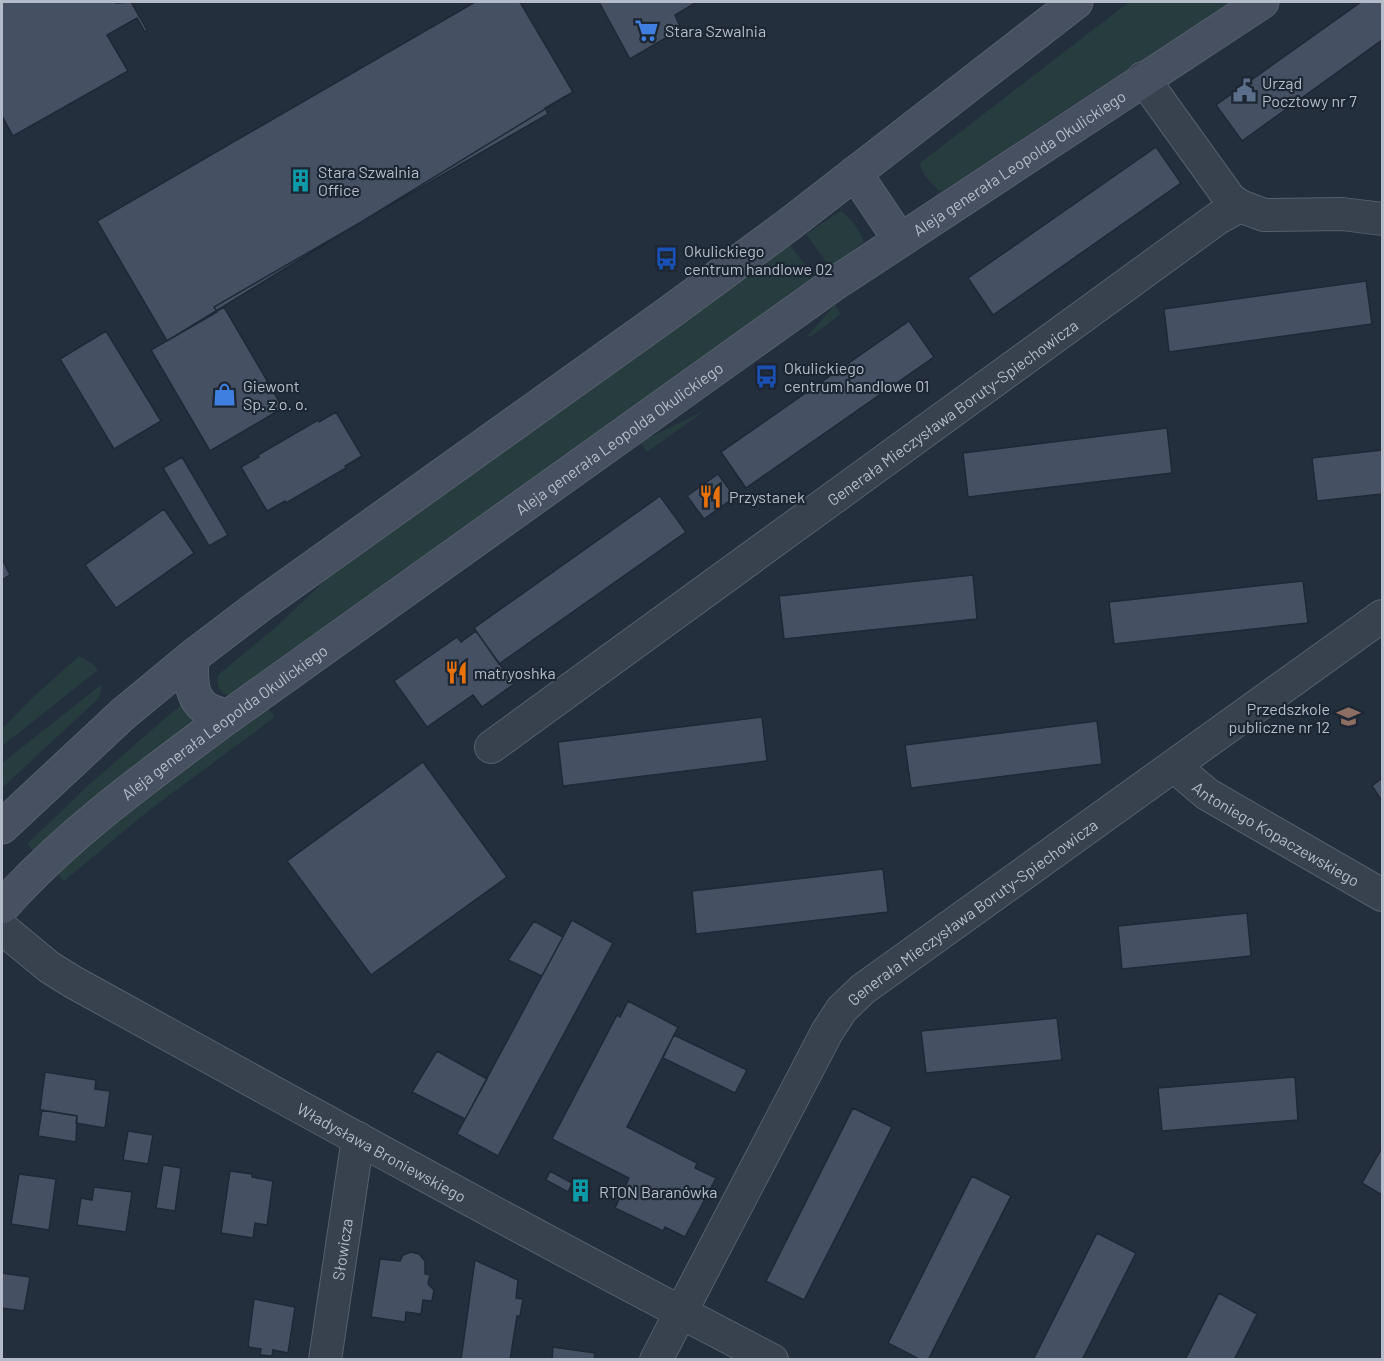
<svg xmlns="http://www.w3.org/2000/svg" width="1384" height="1361" font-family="Barlow,sans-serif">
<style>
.green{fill:#263c3f}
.building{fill:#455162;stroke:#1f2835;stroke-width:1.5}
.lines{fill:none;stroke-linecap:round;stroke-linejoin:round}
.street-casing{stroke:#565f6c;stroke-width:34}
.secondary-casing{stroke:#565f6c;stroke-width:35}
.street{stroke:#38414e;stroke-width:32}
.secondary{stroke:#465061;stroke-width:33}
.labels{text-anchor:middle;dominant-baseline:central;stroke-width:4.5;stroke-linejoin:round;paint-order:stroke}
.poi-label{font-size:16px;fill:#b4bcc9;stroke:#1d2633;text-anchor:start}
.street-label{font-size:16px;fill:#b4bcc9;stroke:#1d2633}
</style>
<rect width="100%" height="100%" fill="#242f3e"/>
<!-- green -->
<path class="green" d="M1129 2H1230L941 192C933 185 921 174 920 163Z
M841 211C852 220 859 228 864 242L830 267 806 234Z
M790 245 815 278 232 695C220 696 216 686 218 675L277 626 333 573Z
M835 305 841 314 810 337 808 335Z
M704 411 647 452 640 442Z
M79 656 93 664 98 670 2 746V729L31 699Z
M102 684 99 698 2 788V763Z
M184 702 197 720 34 851 27 844 93 781Z
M267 707 275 717 148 811 64 881 57 873 132 807Z"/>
<!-- building -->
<path class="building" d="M2 2H115L116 3 131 2 147 30 145 32 137 18 107 35 128 71 13 136 2 116Z
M475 2H520L573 92 545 108 548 114 214 307 217 312 167 341 97 221Z
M475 2H520L573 92 167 341 97 221Z
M599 2H697L675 15 681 29 630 59Z
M1361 2H1382V40L1242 141 1216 105Z
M1156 147 1181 183 993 315 968 278Z
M1366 281 1372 324 1169 352 1164 309Z
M224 307 283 408 210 451 151 350Z
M909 321 934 357 746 488 721 452Z
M106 331 161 421 114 449 60 359Z
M336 412 362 456 345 466 346 468 286 503 285 501 267 511 241 467 259 457 258 455 318 420 319 422Z
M1167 428 1172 473 968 497 963 453Z
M1382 450V494L1317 501 1312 458Z
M182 457 228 535 209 546 163 468Z
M718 474 735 497 704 519 687 496Z
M660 496 686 532 499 664 474 628Z
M164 509 194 553 116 608 85 565Z
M2 559 10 575 2 580Z
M973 575 977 619 784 639 779 596Z
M1303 581 1308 623 1114 644 1109 602Z
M476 631 514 684 482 707 473 695 427 727 394 681 457 637 461 642Z
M762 717 767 761 563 786 558 742Z
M1097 721 1102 764 911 788 905 745Z
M423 762 507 877 371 975 287 861Z
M1382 778V801L1372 786Z
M883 869 888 912 696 934 692 891Z
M1247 913 1251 956 1122 969 1118 926Z
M572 920 613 943 498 1156 457 1134Z
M534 921 563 937 542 976 508 960Z
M628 1001 678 1027 627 1127 697 1163 695 1168 716 1178 685 1237 665 1227 663 1231 615 1208 629 1178 552 1139 617 1015 620 1017Z
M1057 1018 1062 1060 926 1073 921 1031Z
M674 1035 747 1070 735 1093 663 1058Z
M437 1051 487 1079 465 1119 412 1092Z
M45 1072 96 1080 95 1089 110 1091 105 1128 76 1123 77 1116 40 1110Z
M1295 1077 1298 1120 1162 1131 1158 1088Z
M853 1108 892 1127 804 1300 766 1281Z
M42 1110 77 1116 76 1142 38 1136Z
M128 1131 153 1135 148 1164 123 1160Z
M1382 1148V1195L1362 1183Z
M163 1165 181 1168 175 1211 156 1208Z
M230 1171 252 1174V1177L273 1181 267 1225 255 1223 253 1238 221 1233Z
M550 1171 572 1183 568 1192 546 1180Z
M19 1174 56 1179 49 1230 11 1224Z
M972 1176 1011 1196 928 1360H921L888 1343Z
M576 1181 591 1189 586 1200 570 1192Z
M94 1187 132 1192 126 1232 77 1225 81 1198 92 1200Z
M1097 1233 1136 1253 1082 1360H1033Z
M411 1252 419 1254 425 1261V1274L430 1275 428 1284 434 1290 432 1301 423 1300 421 1314 406 1312 405 1322 371 1317 380 1259 400 1261 403 1255Z
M475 1260 518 1280 516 1298 523 1299 520 1316H517L510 1360H461Z
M2 1273 30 1277 24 1311 2 1308Z
M1219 1293 1257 1314 1234 1360H1185Z
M254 1299 295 1307 288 1353 273 1350 272 1356 260 1355 261 1349 248 1347Z
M553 1347 595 1353 594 1360H552Z"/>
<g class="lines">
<defs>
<g id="street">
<path d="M1143 78 1230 199 1240 206 1264 215 1342 214 1382 219"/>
<path id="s1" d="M491 747C732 569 977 396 1218 218L1240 206"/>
<path id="s2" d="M1174 766 1207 794 1382 895"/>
<path id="s3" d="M2 928 49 967 73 982C305 1110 537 1238 772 1360"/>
<path id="s4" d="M325 1360 358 1138"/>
<path id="s5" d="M656 1360 827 1032 842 1009 863 989 1382 616"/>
</g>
<g id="secondary">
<path d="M855 173 900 240"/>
<path d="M192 657C190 690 192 711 229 716"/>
<path d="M2 827 123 714 192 657 259 606 666 315 787 226 1076 2"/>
<path id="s6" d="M2 907C68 833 149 775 229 716L831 286 1262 2"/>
</g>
</defs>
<!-- street casing -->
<use href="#street" class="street-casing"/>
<!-- secondary casing -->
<use href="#secondary" class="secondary-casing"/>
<!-- street -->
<use href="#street" class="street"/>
<!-- secondary -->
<use href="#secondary" class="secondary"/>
</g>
<!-- icons -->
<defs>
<symbol id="supermarket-bare" viewBox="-9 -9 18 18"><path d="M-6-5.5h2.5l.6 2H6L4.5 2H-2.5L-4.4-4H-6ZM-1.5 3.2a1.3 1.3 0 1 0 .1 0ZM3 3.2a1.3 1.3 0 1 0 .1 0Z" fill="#3f7fe0" stroke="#1d2633" stroke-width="2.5" paint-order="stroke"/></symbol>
<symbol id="civic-bare" viewBox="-9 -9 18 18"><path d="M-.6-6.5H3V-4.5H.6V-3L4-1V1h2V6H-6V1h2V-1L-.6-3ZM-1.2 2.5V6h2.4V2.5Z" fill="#5c6f8a" stroke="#1d2633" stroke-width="2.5" paint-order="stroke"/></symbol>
<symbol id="building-bare" viewBox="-9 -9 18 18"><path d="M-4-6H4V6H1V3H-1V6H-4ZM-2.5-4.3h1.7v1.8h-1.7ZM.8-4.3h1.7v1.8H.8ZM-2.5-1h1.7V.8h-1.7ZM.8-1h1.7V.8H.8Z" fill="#0f9aa8" stroke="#1d2633" stroke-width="2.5" paint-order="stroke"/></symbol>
<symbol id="bus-bare" viewBox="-9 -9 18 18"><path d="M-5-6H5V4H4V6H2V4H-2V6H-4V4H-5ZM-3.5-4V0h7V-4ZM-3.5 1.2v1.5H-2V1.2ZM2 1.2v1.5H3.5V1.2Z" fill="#1a4fb4" stroke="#1d2633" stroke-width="2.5" paint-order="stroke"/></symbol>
<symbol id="shop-bare" viewBox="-9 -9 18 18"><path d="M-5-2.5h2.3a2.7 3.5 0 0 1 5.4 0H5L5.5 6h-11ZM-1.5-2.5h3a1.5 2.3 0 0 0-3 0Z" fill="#3f7fe0" stroke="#1d2633" stroke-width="2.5" paint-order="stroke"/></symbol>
<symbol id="restaurant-bare" viewBox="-9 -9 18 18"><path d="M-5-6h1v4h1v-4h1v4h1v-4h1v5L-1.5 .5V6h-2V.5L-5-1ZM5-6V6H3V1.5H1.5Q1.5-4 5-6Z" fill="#e8710a" stroke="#1d2633" stroke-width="2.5" paint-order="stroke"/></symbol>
<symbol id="school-bare" viewBox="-9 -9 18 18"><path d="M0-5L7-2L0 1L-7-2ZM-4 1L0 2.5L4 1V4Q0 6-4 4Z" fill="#8d6e63" stroke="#1d2633" stroke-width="2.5" paint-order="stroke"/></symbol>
</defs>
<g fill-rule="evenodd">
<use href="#supermarket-bare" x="630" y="14" width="33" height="33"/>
<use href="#civic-bare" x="1228" y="74" width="33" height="33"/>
<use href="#building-bare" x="284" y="164" width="33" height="33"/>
<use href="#bus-bare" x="650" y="242" width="33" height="33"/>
<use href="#bus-bare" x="750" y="360" width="33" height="33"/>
<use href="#shop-bare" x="208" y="378" width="33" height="33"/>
<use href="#restaurant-bare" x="694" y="480" width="33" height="33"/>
<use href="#restaurant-bare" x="440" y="656" width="33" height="33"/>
<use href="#school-bare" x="1332" y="700" width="33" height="33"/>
<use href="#building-bare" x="564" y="1174" width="33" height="33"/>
</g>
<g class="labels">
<!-- poi labels -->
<g class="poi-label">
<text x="665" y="30">Stara Szwalnia</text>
<text x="1262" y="82">Urząd<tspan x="1262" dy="18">Pocztowy nr 7</tspan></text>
<text x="318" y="171">Stara Szwalnia<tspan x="318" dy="18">Office</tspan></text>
<text x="684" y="250">Okulickiego<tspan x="684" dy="18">centrum handlowe 02</tspan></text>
<text x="784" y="367">Okulickiego<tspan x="784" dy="18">centrum handlowe 01</tspan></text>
<text x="243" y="385">Giewont<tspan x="243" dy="18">Sp. z o. o.</tspan></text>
<text x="729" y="496">Przystanek</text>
<text x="474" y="672">matryoshka</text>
<text x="1330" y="708" text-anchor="end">Przedszkole<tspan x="1330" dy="18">publiczne nr 12</tspan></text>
<text x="599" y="1191">RTON Baranówka</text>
</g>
<!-- street labels -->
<g class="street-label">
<text stroke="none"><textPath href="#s6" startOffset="1262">Aleja generała Leopolda Okulickiego</textPath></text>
<text stroke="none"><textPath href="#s1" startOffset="570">Generała Mieczysława Boruty-Spiechowicza</textPath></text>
<text stroke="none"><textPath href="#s6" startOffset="776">Aleja generała Leopolda Okulickiego</textPath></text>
<text stroke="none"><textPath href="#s6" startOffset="290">Aleja generała Leopolda Okulickiego</textPath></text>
<text stroke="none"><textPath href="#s2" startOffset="123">Antoniego Kopaczewskiego</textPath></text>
<text stroke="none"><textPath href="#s5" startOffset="560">Generała Mieczysława Boruty-Spiechowicza</textPath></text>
<text stroke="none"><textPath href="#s3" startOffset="442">Władysława Broniewskiego</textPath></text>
<text stroke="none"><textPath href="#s4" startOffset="112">Słowicza</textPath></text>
</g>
</g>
<!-- border -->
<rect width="1384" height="1361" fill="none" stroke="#b4bcc9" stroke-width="6"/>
</svg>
